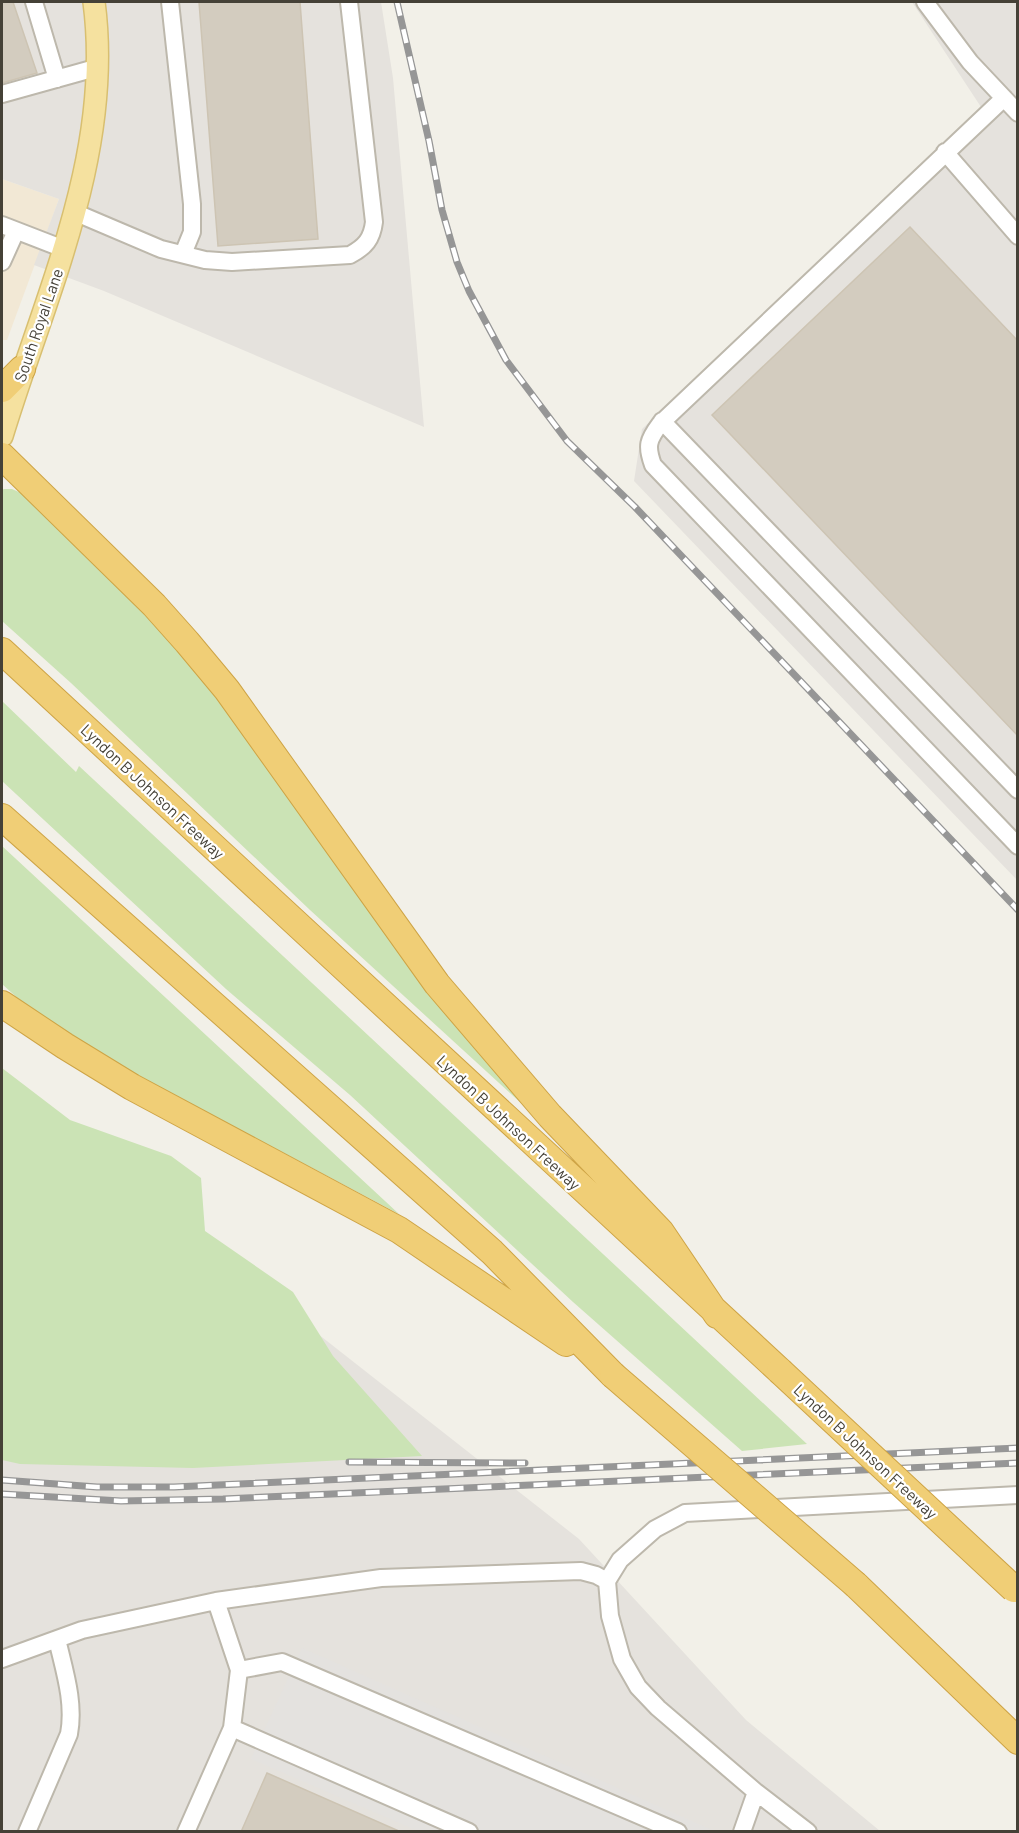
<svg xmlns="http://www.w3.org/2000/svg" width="1019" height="1833" font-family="Barlow,sans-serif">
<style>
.commercial{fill:#f2e8d5}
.industrial{fill:#e5e2dd}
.green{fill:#cbe3b5}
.parking{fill:#e4e2df}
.building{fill:#d3ccbf;stroke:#cdc4b3;stroke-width:1.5}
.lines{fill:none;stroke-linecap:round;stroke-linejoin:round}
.minor-casing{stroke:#bdb8ac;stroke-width:20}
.major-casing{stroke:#d8bf70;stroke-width:24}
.highway-casing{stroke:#cea446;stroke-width:28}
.minor{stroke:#fff;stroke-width:16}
.major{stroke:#f5e19f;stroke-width:21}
.highway{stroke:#f0ce76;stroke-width:26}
.rail-casing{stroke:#969696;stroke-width:7}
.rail{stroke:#fff;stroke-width:4.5;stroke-dasharray:14;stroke-linecap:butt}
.highway-bridge-casing{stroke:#cea446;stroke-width:28;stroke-linecap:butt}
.highway-bridge{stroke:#f0ce76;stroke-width:26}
.labels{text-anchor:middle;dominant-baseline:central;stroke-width:4.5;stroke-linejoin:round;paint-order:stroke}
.street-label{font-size:16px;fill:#454137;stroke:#fff}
</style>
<rect width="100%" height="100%" fill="#f2f0e8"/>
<!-- commercial -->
<path class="commercial" d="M2 179 59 199 7 340H2Z"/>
<!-- industrial -->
<path class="industrial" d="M2 2H381L393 78 424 427 104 291 34 265 59 199 2 179Z
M912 2H1017V880L634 481 642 429 981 107Z
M2 1086 579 1539 746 1720 880 1831H2Z"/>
<!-- green -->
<path class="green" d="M4 489H12L21 493 137 599 203 671 528 1100 522 1104 310 910 71 683 2 621V490Z
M2 701 76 772 79 766 807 1444 742 1451 573 1302 350 1095 226 989 2 781Z
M2 846 399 1214 119 1066 23 1003 2 984Z
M2 1068 70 1120 171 1156 201 1178 205 1231 293 1292 333 1356 422 1456 193 1468 20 1464 2 1460Z"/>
<!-- parking -->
<path class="parking" d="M302 1648 710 1829 708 1832 418 1831 251 1759Z"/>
<!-- building -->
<path class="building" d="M2 2H13L37 73 2 83Z
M199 2H300L318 239 218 246Z
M910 227 1017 340V735L712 415Z
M267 1773 401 1832H241Z"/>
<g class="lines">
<defs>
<path id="minor" d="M34 2 57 79
M170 2 192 204V232L183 254
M925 2 970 62 1018 113
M2 94 99 67
M1004 98 660 424C648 440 646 446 653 465L1018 846
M945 152 1018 236
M74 212 161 249 205 260 232 262 350 255C365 247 372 239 374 222L349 2
M2 225 64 249
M2 262 16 231
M662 421 1018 790
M216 1601 239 1670 232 1728 469 1832
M2 1659 82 1630 216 1601 381 1578 581 1571 596 1575 607 1581
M239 1670 282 1662 678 1832
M756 1792 808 1832
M27 1832 69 1734C75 1702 64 1670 57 1639
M186 1832 232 1728
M742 1832 756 1792 658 1708 638 1687 622 1659 610 1616 607 1581 620 1560 655 1529 685 1513 1018 1495"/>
<path id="major" d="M2 436C45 295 114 153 94 2"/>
<path id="highway" d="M2 389 22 369
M2 456 154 605 187 642 227 690 437 984 550 1116 661 1232 717 1315
M2 651 780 1371
M2 817 492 1252 613 1375
M2 1004 65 1046 132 1087 399 1230 566 1343
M856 1585 1018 1741"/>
</defs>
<!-- minor casing -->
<use href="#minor" class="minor-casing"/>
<!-- major casing -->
<use href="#major" class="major-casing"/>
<!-- highway casing -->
<use href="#highway" class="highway-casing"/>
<!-- minor -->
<use href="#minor" class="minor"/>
<!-- major -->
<use href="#major" class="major"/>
<!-- highway -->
<use href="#highway" class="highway"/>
<defs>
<path id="rail" d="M397 2 429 141 442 210 457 262 469 291 506 360 567 441 635 507 1018 910
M349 1462 525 1463
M2 1480 97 1487H174L1018 1448
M2 1494 121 1501 223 1499 1018 1463"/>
</defs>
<!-- rail casing -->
<use href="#rail" class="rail-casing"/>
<!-- rail -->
<use href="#rail" class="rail"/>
<defs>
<path id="highway-bridge" d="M780 1371 1014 1589
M613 1375 856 1585"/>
</defs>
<!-- highway-bridge casing -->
<use href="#highway-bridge" class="highway-bridge-casing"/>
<!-- highway-bridge -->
<use href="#highway-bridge" class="highway-bridge"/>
</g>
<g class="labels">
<!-- street labels -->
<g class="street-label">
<text transform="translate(38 325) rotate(-71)">South Royal Lane</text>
<text transform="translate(153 791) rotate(43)">Lyndon B Johnson Freeway</text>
<text transform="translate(509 1122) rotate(43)">Lyndon B Johnson Freeway</text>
<text transform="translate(866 1451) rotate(43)">Lyndon B Johnson Freeway</text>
</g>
</g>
<!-- border -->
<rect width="1019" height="1833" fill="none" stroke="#454137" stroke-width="6"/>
</svg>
